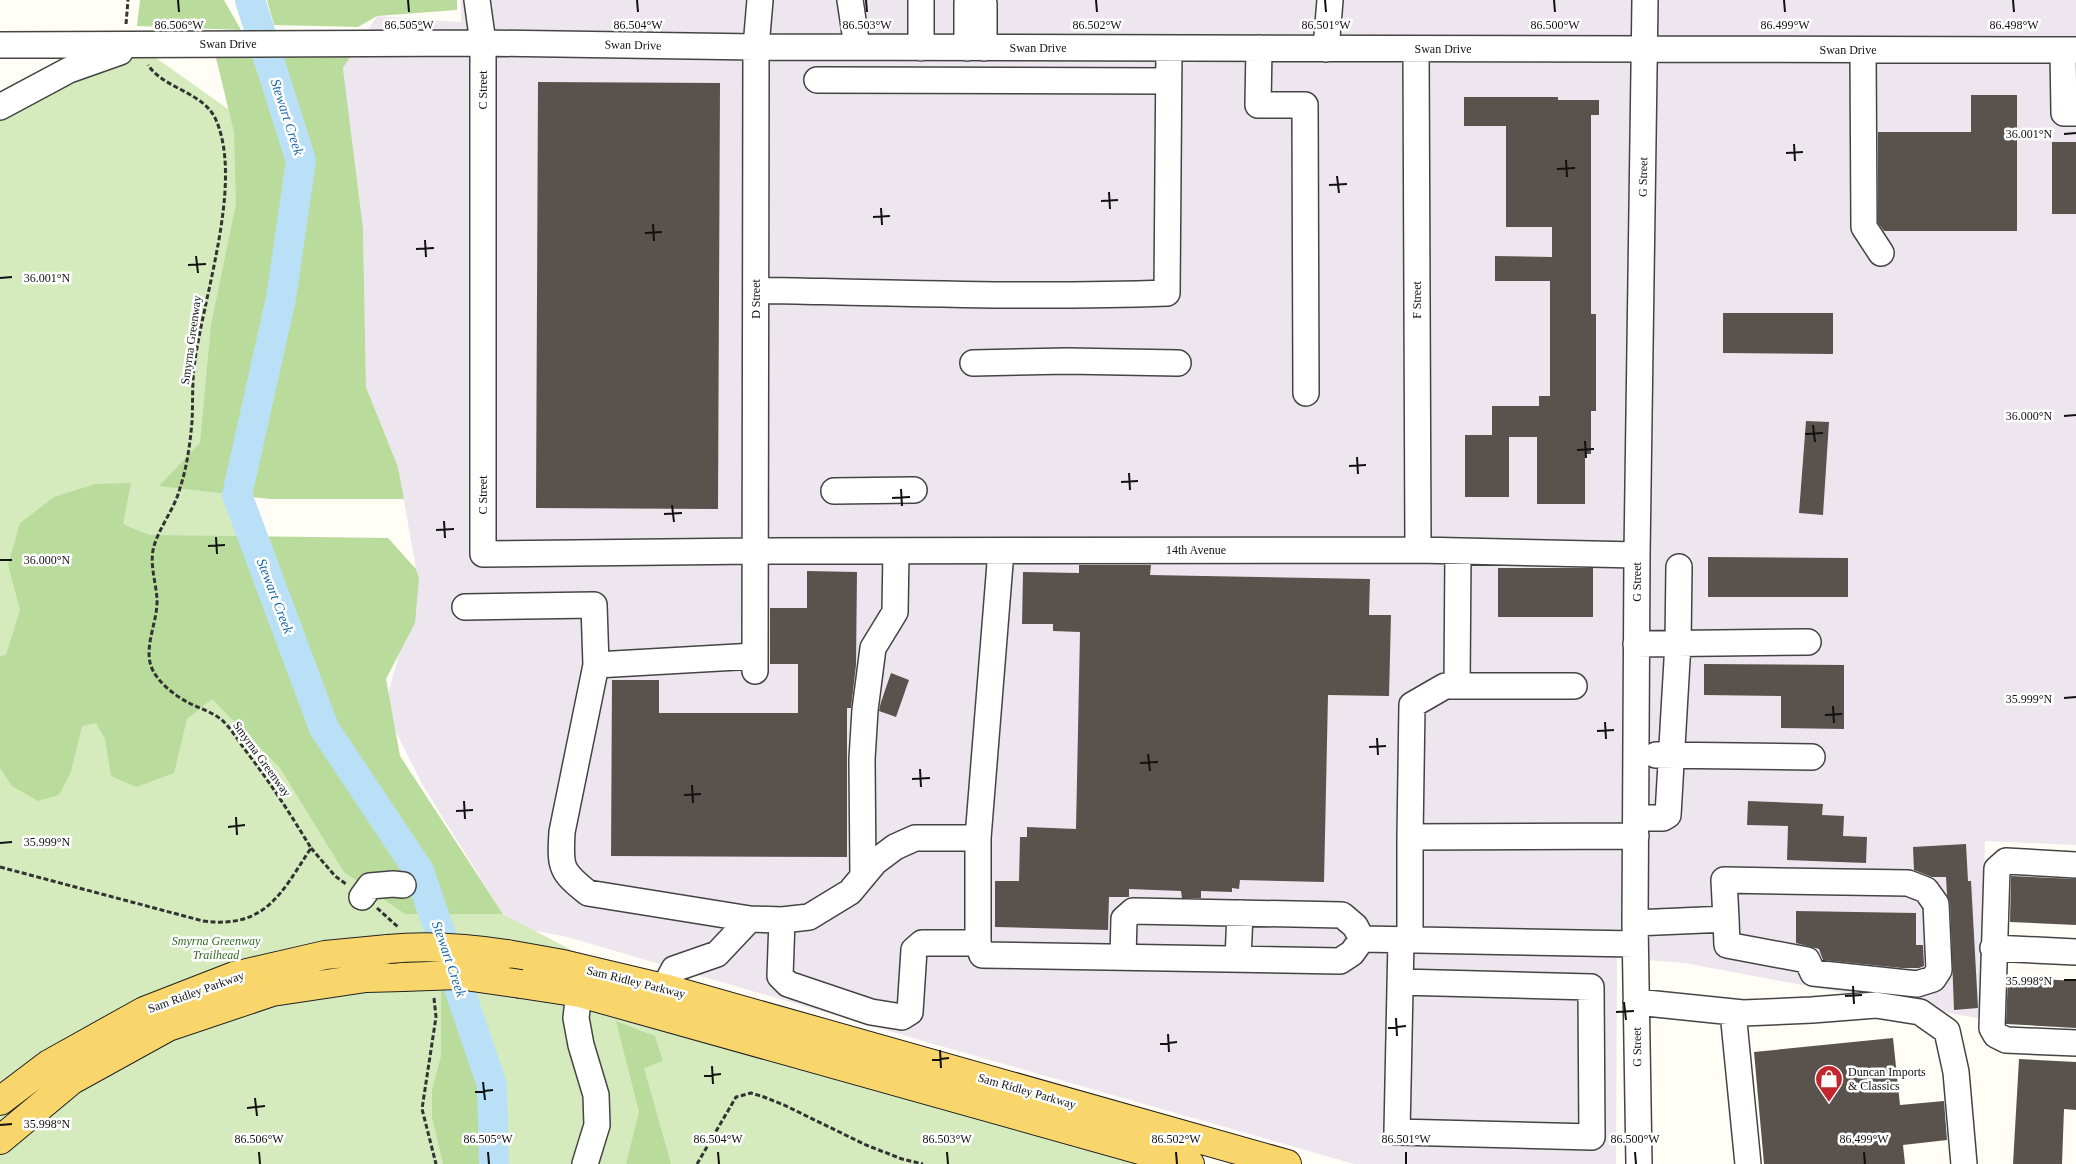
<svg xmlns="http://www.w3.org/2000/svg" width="2076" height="1164" font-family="'Times New Roman',serif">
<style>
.industrial{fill:#eee6ef}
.green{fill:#d5ebbd}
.forest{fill:#b9dc9c}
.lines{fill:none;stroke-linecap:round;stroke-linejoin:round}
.river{stroke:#b9e0f7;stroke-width:30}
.building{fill:#5a524d}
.minor-casing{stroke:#444;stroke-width:28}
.major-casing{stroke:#222;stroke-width:30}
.path{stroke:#333;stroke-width:3;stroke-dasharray:5 2.5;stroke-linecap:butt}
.minor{stroke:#fff;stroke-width:25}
.major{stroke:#f9d66b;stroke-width:28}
.major-bridge-casing{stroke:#222;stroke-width:30;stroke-linecap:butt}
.major-bridge{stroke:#f9d66b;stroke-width:28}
.ticks{fill:none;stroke:#111;stroke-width:2}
.labels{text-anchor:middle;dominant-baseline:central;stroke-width:5;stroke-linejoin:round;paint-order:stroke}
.street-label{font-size:12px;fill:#111;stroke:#fff}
.park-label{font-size:12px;font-style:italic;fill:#2f6b1f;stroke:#fff}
.poi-label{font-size:12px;fill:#111;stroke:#fff;text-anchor:start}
.water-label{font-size:14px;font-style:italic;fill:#1768a6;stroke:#fff}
.ticks-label{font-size:12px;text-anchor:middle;fill:#111;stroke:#fff;stroke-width:5;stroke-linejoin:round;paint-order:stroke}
</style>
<rect width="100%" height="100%" fill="#fffdf5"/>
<!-- industrial -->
<path class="industrial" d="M461 0H2076V845L1985 841 1981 1019 1685 963 1617 958 1616 1164H1354L937 1045 564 936 511 927 422 784 384 708 400 651 416 569 398 467 366 387 363 228 343 68 377 16 461 22Z"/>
<!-- green -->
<path class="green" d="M138 45 301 161 237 495 419 871 676 1004 1155 1164H0V107Z"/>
<!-- forest -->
<path class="forest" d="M140 0H224L241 30 137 26Z
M267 0H457V10L377 16 358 27 274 25Z
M350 57 343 68 363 228 366 387 398 467 404 499H270L159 486 200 443 211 325 236 204 234 132 216 58Z
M131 483 123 524 149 535 388 538 416 569 419 579 415 623 386 679 400 756 503 914H405L344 872 280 768 212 699 187 719 174 773 136 787 111 776 105 739 96 723 82 726 71 772 59 795 38 801 12 786 0 768V656L6 655 20 610 8 565 20 523 54 497 95 484Z
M441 986H458L492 1085 494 1164H443L432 1117V1090L441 1056Z
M616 1021 655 1036 663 1061 644 1068 671 1164H626L639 1112Z"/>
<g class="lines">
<!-- river -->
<path class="river" d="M250 0 301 161 281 298 237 495 324 728 419 871 492 1085 494 1164"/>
</g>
<!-- building -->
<path class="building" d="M538 82 720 83 718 509 536 508Z
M1971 95H2017V231H1884L1878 223V132H1971Z
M1464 97H1558V100H1599V115H1591V314H1596V411H1591V454H1585V504H1537V437H1509V497H1465V435H1492V406H1539V396H1550V281H1495V256L1552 257V227H1506V126H1464Z
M2052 142H2076V214H2052Z
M1723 313H1833V354L1723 353Z
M1806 421 1829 422 1823 515 1799 513Z
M1708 557 1848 558V597H1708Z
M1079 565H1151L1150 575 1370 579 1369 615H1391L1389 696 1328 695 1324 882 1240 880 1239 889 1232 888V892L1201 891V898H1182L1181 891 1129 889V897H1109L1108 930 995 927V881H1019L1020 837H1027V827L1076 829 1080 632 1053 631V624H1022L1023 572 1079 573Z
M1498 568H1593V617H1498Z
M807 571 857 572 856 665 851 708H847V857L611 856 612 680H659V713H798V664H770V608H807Z
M1704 664 1844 665V729L1781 728V696L1704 695Z
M891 673 909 680 896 717 879 711 881 702Z
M1748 801 1823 804 1822 815 1844 816 1843 836 1867 837 1866 863 1787 860 1788 826 1747 825Z
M1966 844 1968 881H1971L1978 1008 1954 1010 1950 903 1947 895 1946 877H1932L1914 870 1913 847Z
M2011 876 2076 879V925L2010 922Z
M1796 911 1916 913V945H1923L1924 966 1919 968H1902L1823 960 1819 949 1796 943Z
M2008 977 2076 981V1028L2006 1024Z
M1893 1038 1900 1105 1944 1101 1947 1140 1903 1145 1905 1164H1764L1754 1052Z
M2019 1059 2076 1062V1110L2064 1109 2062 1164H2013Z"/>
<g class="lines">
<defs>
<path id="minor" d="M477 0 483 43V554L755 551 1418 550 1637 555
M850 0 857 47
M921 0V48
M0 45 483 43 756 47 2076 50
M967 48V3L984 4V48
M1259 48 1258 105H1305L1306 393
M1326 49 1330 0
M1416 49 1418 550
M1863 50 1864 227 1881 253
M2063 50 2064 113H2076
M817 80 1168 81
M0 107 69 70 120 52
M756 290C892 293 1030 298 1167 293L1169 48
M973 363 1067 361 1178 363
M834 491 914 490
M465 607 594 605 596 665
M1636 644 1808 642
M755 671 756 47 760 0
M1457 686 1458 551
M1574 686H1445L1412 705 1410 837 1636 836
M1656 755 1812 757
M1636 818H1663L1668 815 1678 643 1679 567
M1410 837V940
M978 838 1001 551
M2076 865 2006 861 1997 869 1992 1028 1996 1035 2006 1040 2076 1043
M863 876 862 759 865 710 873 648 895 612 896 551
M362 897 370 886 393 884 403 885
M750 919 588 893C560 871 560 867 562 832L596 665 755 656
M782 920 780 976 788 984 871 1012 902 1017 910 1012 914 950 922 943H978
M1635 923 1726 919 1727 945 1807 960 1813 973 1917 984 1933 979 1939 970 1936 904 1926 890 1908 883 1724 880 1726 919
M1993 948 2076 952
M1123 957 1124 919 1133 911 1342 915 1355 926 1362 939
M1238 959 1240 913
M1400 982 1591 987 1592 1137 1397 1132 1401 940
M579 992 576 1018 581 1045 596 1095 597 1125 585 1164
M1636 1002 1743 1013 1812 1010 1876 1005 1920 1012 1947 1031 1956 1072 1964 1164
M658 1007 664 988 674 969 717 954 750 919 782 920 809 917 850 892 875 862 895 847 915 838H978V943L982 955 1340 961 1352 953 1362 939 1635 944
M1733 1012 1748 1164
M1639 1164 1635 923 1637 555 1645 0"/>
<path id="major" d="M507 954 563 964 664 988 1287 1164
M521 984 580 993 1190 1164
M0 1101 49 1064 144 1011 234 976 325 955 388 949
M0 1140 72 1080 168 1027 272 992 366 978 403 977"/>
</defs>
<!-- minor casing -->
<use href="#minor" class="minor-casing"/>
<!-- major casing -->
<use href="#major" class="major-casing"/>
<!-- path -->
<path class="path" d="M126 24 128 0
M311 848 335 876 346 884
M0 867 203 921C265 929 281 894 311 848 291 815 270 782 246 751 239 742 233 731 224 722 215 713 201 709 189 703 175 696 156 681 151 666 144 645 158 621 157 599 156 582 149 563 154 546 160 526 175 508 180 488 187 467 190 444 192 422 193 404 192 386 194 368 202 299 244 184 216 120 204 92 164 89 148 65
M377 908 398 927
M434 998 436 1017 422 1109 436 1164
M697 1164 736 1097 751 1093 764 1097 784 1105 866 1145 902 1159 923 1164"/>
<!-- minor -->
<use href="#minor" class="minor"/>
<!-- major -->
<use href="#major" class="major"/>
<defs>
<path id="major-bridge" d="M388 949C427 945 468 948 507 954
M403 977 458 975 521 984"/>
</defs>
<!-- major-bridge casing -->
<use href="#major-bridge" class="major-bridge-casing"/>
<!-- major-bridge -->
<use href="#major-bridge" class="major-bridge"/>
</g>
<!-- ticks -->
<path class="ticks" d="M178 0 179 12M408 0 409 12M637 0 638 12M866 0 867 12M1096 0 1097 12M1325 0 1326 12M1554 0 1555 12M1784 0 1785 12M2013 0 2014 12M2064 134 2076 133M1794 144 1795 161M1786 153 1803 152M1566 160 1567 177M1557 169 1575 168M1337 176 1339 193M1329 185 1347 184M1109 192 1110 209M1101 201 1118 200M881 208 882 225M873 217 890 216M653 224 654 241M645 233 662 232M425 240 426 257M416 249 434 248M196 256 198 273M188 265 206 264M0 278 12 277M2064 416 2076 415M1813 425 1815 442M1805 434 1823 433M1585 441 1586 458M1577 450 1594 449M1357 457 1358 474M1349 466 1366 465M1129 473 1130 490M1121 482 1138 481M901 489 902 506M892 498 910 497M672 505 674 522M664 514 682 513M444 521 445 538M436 530 454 529M216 537 217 554M208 546 225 545M0 560H12M2064 698 2076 697M1833 706 1834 723M1825 715 1842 714M1605 722 1606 739M1597 731 1614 730M1377 738 1378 755M1369 747 1386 746M1148 754 1150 771M1140 763 1158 762M920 769 921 787M912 779 930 778M692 785 693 803M684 795 701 794M464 801 465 819M456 811 473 810M236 817 237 835M228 827 245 825M0 843 12 842M2064 980H2076M1853 986 1854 1004M1845 996 1862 995M1624 1002 1626 1020M1616 1012 1634 1011M1396 1018 1397 1036M1388 1028 1406 1026M1168 1034 1169 1052M1160 1044 1177 1042M940 1050 941 1068M932 1060 949 1058M712 1066 713 1084M704 1076 721 1074M483 1082 485 1100M475 1092 493 1090M255 1098 257 1116M247 1108 265 1106M0 1125 12 1124M259 1152 260 1164M488 1152 489 1164M718 1152 719 1164M947 1152 948 1164M1176 1152 1177 1164M1406 1152V1164M1635 1152 1636 1164M1864 1152 1865 1164"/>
<!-- icons -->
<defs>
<symbol id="shop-pin" viewBox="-11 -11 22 30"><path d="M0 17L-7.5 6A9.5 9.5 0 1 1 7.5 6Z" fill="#c4262e" stroke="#fff"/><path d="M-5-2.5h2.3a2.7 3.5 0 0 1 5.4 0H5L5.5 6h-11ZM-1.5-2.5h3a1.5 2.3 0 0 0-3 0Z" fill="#fff"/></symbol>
</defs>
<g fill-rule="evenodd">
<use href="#shop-pin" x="1813" y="1063" width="32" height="43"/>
</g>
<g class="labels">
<!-- street labels -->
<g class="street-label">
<text x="228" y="44">Swan Drive</text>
<text transform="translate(633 45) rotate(1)">Swan Drive</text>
<text x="1038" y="48">Swan Drive</text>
<text x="1443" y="49">Swan Drive</text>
<text x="1848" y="50">Swan Drive</text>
<text transform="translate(483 90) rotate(-90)">C Street</text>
<text transform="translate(1643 177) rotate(-89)">G Street</text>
<text transform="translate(756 299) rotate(-90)">D Street</text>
<text transform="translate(1417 300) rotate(-90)">F Street</text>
<text transform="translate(191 340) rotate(-82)">Smyrna Greenway</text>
<text transform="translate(483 495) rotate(-90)">C Street</text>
<text x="1196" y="550">14th Avenue</text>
<text transform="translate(1637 582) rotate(-90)">G Street</text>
<text transform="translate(262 759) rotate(54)">Smyrna Greenway</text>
<text transform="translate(636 982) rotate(14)">Sam Ridley Parkway</text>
<text transform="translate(196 992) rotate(-20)">Sam Ridley Parkway</text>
<text transform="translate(1637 1047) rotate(-91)">G Street</text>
<text transform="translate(1027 1091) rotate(16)">Sam Ridley Parkway</text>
</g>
<!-- park labels -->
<g class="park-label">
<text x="216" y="941">Smyrna Greenway<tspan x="216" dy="14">Trailhead</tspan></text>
</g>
<!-- poi labels -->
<g class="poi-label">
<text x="1848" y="1072">Duncan Imports<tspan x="1848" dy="14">&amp; Classics</tspan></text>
</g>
<!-- water labels -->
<g class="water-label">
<text transform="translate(287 117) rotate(72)">Stewart Creek</text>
<text transform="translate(275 596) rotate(69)">Stewart Creek</text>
<text transform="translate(449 959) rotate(71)">Stewart Creek</text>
</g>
</g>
<g class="ticks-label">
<text x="179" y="29">86.506°W</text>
<text x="409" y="29">86.505°W</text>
<text x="638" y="29">86.504°W</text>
<text x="867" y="29">86.503°W</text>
<text x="1097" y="29">86.502°W</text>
<text x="1326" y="29">86.501°W</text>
<text x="1555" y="29">86.500°W</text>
<text x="1785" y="29">86.499°W</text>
<text x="2014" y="29">86.498°W</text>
<text x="2029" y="138">36.001°N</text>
<text x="47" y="282">36.001°N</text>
<text x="2029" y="420">36.000°N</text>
<text x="47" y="564">36.000°N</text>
<text x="2029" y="703">35.999°N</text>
<text x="47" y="846">35.999°N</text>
<text x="2029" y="985">35.998°N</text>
<text x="47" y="1128">35.998°N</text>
<text x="259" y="1143">86.506°W</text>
<text x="488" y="1143">86.505°W</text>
<text x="718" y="1143">86.504°W</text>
<text x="947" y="1143">86.503°W</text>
<text x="1176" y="1143">86.502°W</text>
<text x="1406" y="1143">86.501°W</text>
<text x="1635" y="1143">86.500°W</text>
<text x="1864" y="1143">86.499°W</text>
</g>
</svg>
